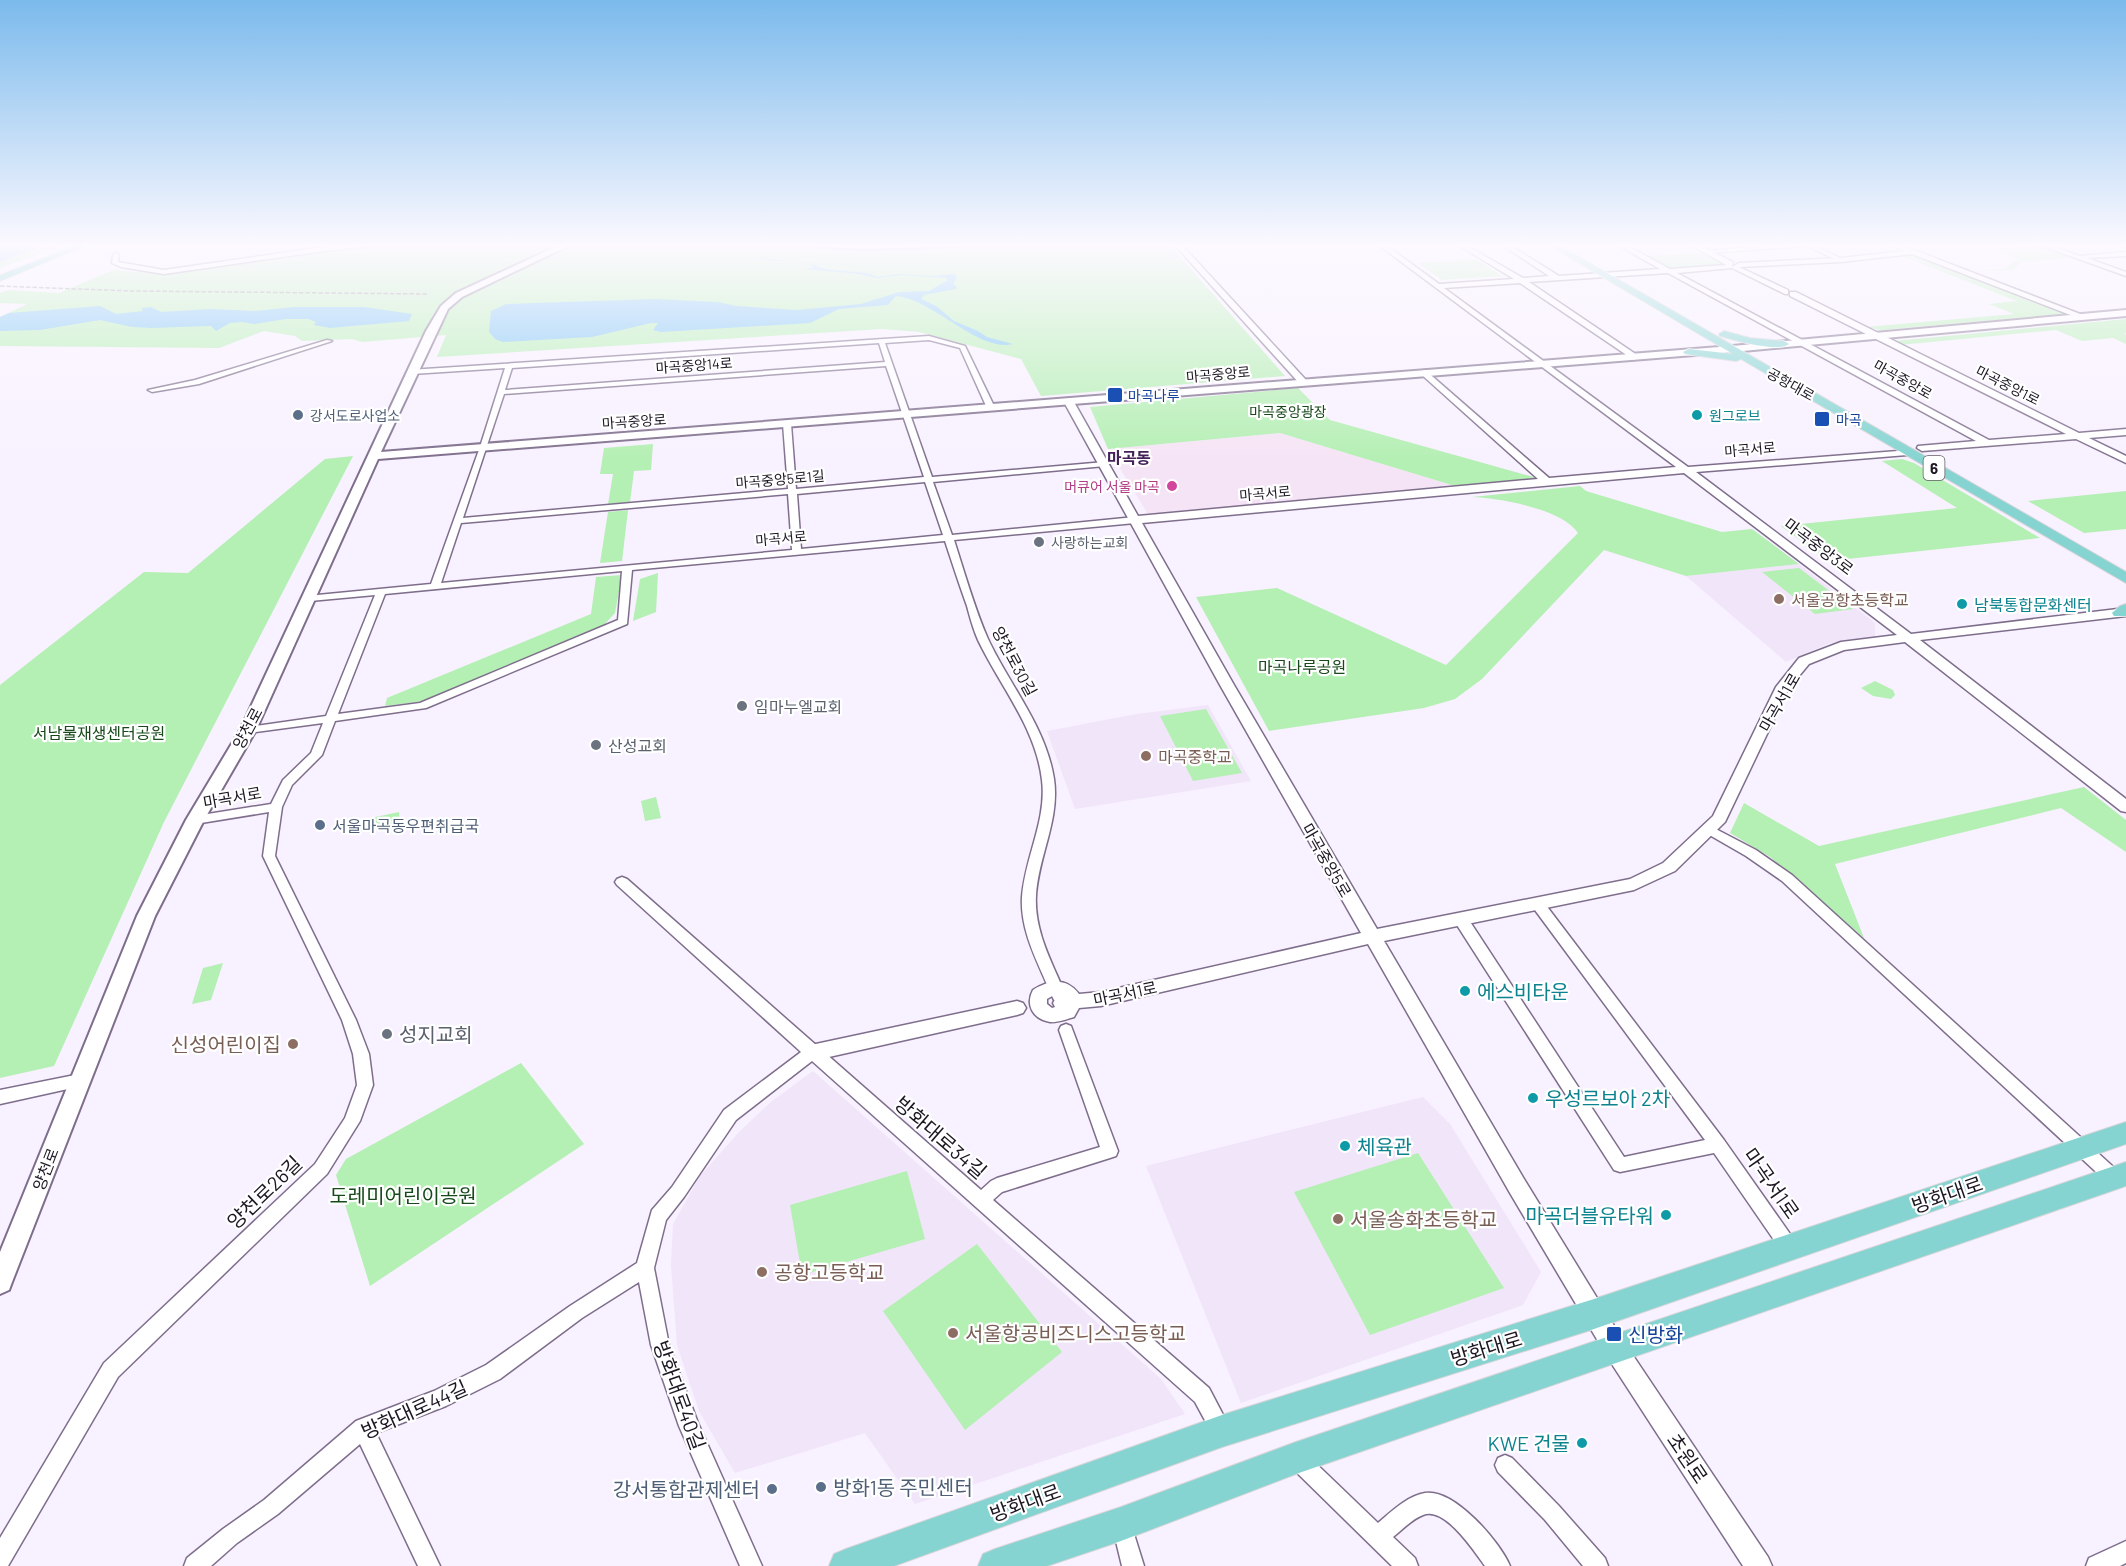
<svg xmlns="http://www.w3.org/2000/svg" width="2126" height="1566" font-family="Barlow,'Noto Sans KR',sans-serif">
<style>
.commercial{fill:#f5e4f5}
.education{fill:#f1e5f9}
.green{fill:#b4efb3}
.water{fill:#79c2f3}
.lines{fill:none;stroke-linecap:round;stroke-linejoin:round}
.minor-casing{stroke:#7e6e8c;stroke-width:3}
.tertiary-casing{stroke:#7e6e8c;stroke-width:3}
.secondary-casing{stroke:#7e6e8c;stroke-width:4}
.primary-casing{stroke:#d6d5d7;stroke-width:2}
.trunk-casing{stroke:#d6d5d7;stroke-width:2}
.minor{fill:#fff;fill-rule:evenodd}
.tertiary{fill:#fff;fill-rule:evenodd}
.secondary{fill:#fff;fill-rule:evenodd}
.primary{fill:#85d4d1;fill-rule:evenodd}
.trunk{fill:#5cc6c2;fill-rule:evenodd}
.rail{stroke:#8a8390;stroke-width:1.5;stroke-dasharray:4.5 2;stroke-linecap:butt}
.transit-dot{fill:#1a4fb4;stroke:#fff;stroke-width:2}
.service-dot{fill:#5c6f8a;stroke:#fff;stroke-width:2}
.culture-dot{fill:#0f9aa8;stroke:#fff;stroke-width:2}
.hotel-dot{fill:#d1479c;stroke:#fff;stroke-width:2}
.worship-dot{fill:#6b7280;stroke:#fff;stroke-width:2}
.education-dot{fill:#8d6e63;stroke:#fff;stroke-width:2}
.labels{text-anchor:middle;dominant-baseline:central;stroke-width:4.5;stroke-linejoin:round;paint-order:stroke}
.far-street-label{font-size:14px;fill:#1d1723;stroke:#fff}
.far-transit-label{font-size:14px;fill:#164399;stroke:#fff;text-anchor:start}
.far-park-label{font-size:14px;fill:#17491a;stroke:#fff}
.far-service-label{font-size:14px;fill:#4e5e75;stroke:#fff;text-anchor:start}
.far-culture-label{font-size:14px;fill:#0d838f;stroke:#fff;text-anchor:start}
.far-hotel-label{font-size:14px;fill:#b23c85;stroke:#fff;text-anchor:end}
.far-worship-label{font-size:14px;fill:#5b616d;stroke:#fff;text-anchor:start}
.shield{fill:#fff;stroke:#615d65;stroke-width:1.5}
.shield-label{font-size:15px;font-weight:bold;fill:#1d1723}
.far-quarter-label{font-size:16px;font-weight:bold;fill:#432159;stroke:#fff}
.street-label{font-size:16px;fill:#1d1723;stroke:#fff}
.education-label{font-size:16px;fill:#785e54;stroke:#fff;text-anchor:start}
.culture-label{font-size:16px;fill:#0d838f;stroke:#fff;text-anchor:start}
.park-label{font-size:16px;fill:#17491a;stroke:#fff}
.worship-label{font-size:16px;fill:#5b616d;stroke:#fff;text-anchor:start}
.service-label{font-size:16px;fill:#4e5e75;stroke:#fff;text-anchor:start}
.near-culture-label{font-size:20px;fill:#0d838f;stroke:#fff;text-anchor:start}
.near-worship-label{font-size:20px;fill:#5b616d;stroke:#fff;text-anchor:start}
.near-education-label{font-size:20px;fill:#785e54;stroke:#fff;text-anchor:start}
.near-street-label{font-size:20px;fill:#1d1723;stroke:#fff}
.near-park-label{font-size:20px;fill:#17491a;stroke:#fff}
.near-transit-label{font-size:20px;fill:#164399;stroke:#fff;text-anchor:start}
.near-service-label{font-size:20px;fill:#4e5e75;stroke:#fff;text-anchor:start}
</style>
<rect width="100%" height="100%" fill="#f8f1ff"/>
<!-- commercial -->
<path class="commercial" d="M1280 433 1455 486 1148 514 1108 449Z"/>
<!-- education -->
<path class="education" d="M1799 564 1875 623V637L1830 643 1786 662 1686 576Z
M1208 705 1251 781 1075 809 1047 731 1137 714Z
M813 1071 1161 1379 1185 1414 915 1504 865 1433 735 1473 699 1411 677 1345 671 1265 673 1224 700 1176 739 1132 772 1101Z
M1423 1097 1450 1124 1541 1272 1523 1305 1241 1403 1146 1166Z"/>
<!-- green -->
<path class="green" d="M52 243H69L0 268V262Z
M422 243H776L835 248 886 250 1027 243H1168L1285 376 1041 396 1021 359 919 332 882 329 437 357 446 335 362 342 352 339 302 341 295 336 264 331 219 348 0 346V317L27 304 0 303V293L8 290 59 293 113 270 162 274 318 251Z
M2039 246 2072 258 2021 262 2013 270 1970 271 2006 269 2016 258 1995 249Z
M1699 253 1722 264 1666 268 1645 256Z
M1913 254 2062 311 2065 314 1881 330 1866 327 2014 314 1989 304 2017 301 1899 255Z
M1476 259 1502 276 1442 280 1418 263Z
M2126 319V333H2124L2126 335V344L2113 338 2082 341 2056 330 1900 345 1894 341Z
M1298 388 1330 420 1537 478 1455 486 1280 433 1108 449 1090 407Z
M653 444 651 470 634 471 630 502 608 504 613 474H600L604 448Z
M353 456 164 822 54 1066 0 1078V685L144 572 188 573 325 459Z
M1902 459 1914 463 2040 538 1829 561 1781 526 1957 508 1882 461Z
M1580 486 1586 491 1722 532 1752 529 1799 564 1686 576 1604 550 1482 679 1455 699 1424 708 1269 731 1196 597 1277 588 1446 665 1578 533C1562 509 1500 498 1472 497Z
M2126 491V529L2084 533 2028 501Z
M628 510 622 561 600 563 608 512Z
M1799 568 1853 609 1815 614 1762 572Z
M658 573 656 612 633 621 640 579Z
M622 575 615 613 603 626 424 701 385 706 387 698 591 614 596 577Z
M1875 681 1893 690 1895 695 1891 699 1873 696 1861 688Z
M1206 709 1242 773 1193 781 1160 716Z
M2084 787 2126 820V852L2061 808 1835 864 1864 938 1770 857 1730 833 1744 803 1819 846Z
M656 797 661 818 645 821 641 801Z
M399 812 400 823 352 834V822Z
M223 963 211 1000 192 1004 203 968Z
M521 1063 584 1144 370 1286 336 1175 346 1159Z
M1418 1153 1504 1288 1370 1335 1294 1192Z
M907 1171 925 1239 802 1275 790 1205Z
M977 1244 1062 1352 965 1430 883 1311Z"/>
<!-- water -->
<path class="water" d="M0 243H52L0 262Z
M760 258 810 263 824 269 867 273 878 277 899 274 932 276 955 274 957 277 953 284 957 287 956 289 924 295 921 299 936 306 954 321 978 331 987 337 1013 344C979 353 933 299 896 296L888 305 839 309 810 323 661 332 653 330 658 323H651L592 337 503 342 495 339 489 332 491 311 506 304 654 299 718 302 736 306 797 310 861 304 899 292 929 291 948 280 946 278 902 275 877 278 859 274 805 269 814 267 808 263 757 259Z
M100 306 116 314 143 311 141 308 151 307 161 312 210 309 256 311 294 307H364L412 314 409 321 330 328 314 325 316 322 308 319H286L254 324 242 322 230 323 216 331 211 326 152 328 132 327 100 320 40 330 0 331V317L9 313Z"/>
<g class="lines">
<defs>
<path id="minor" d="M380 243H402L331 250 164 274 121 267 112 263 113 255 116 253 119 255 118 262 164 270 331 246Z
M1804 243H1828L1813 245 1844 260 1839 261 1807 246 1707 253 1704 251Z
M2117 243H2126V247Z
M929 336 965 346 995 408 991 410 987 408 960 348 929 340 885 343 932 477 1105 462 1109 464 1105 466 933 482 952 535 1135 517 1139 520 1135 523 954 540C964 571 975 610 988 639 1010 686 1046 727 1054 779 1060 820 1038 857 1036 896 1034 932 1053 964 1066 996L1064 1000 1059 1002 1054 1000 1052 996C1039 964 1020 932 1022 897 1025 857 1047 820 1042 780 1036 728 1000 686 978 640 973 629 970 617 967 606 959 584 952 562 945 541L632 570 627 624 426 708 335 721 322 755 292 785 282 807 275 856 356 1020 369 1054 373 1085 360 1121 327 1174 118 1377 8 1566H0V1538L104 1363 315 1164 345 1118 357 1085 353 1054 342 1020 263 856 269 812 195 824 189 820 195 816 271 804 283 780 311 753 323 723 248 733 242 730 248 727 326 716 375 595 310 601 307 600V596L431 584 480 447 505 368 412 374 408 372 409 370ZM879 343 885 362 505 390 512 368ZM886 366 924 477 796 489 791 424 787 422 783 424 788 489 463 518 504 394ZM925 482 943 535 801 549 797 494ZM788 494 792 550 441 583 461 523ZM622 571 618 620 420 703 338 714 385 594Z
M327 340 332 341 199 384 152 392 148 390 195 380Z
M1710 826 1756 850 1792 875 2120 1173 2122 1178 2120 1183 2114 1186 2108 1183 1782 881 1746 856 1706 833 1704 830 1706 827Z
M622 877 627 879 981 1190 991 1181 997 1178 1100 1147 1059 1030 1061 1026 1066 1024 1071 1026 1118 1151 1116 1156 1110 1158 1002 1192 993 1200 1209 1388 1231 1430 1228 1437 1221 1440 1214 1437 1195 1402 812 1061 736 1120 684 1197 666 1220 654 1268 669 1345 698 1423 762 1566H740L679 1426 651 1345 639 1282 582 1318 500 1379 446 1406 376 1433 440 1566H418L360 1444 278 1514 237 1543 211 1566H184L187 1558 223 1529 264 1500 356 1421 434 1391 486 1365 570 1306 637 1263 652 1210 672 1187 724 1110 801 1052 617 885 615 882 617 879Z
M1537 898 1542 900 1724 1140 1795 1241 1798 1247 1795 1253 1789 1255 1783 1253 1714 1153 1620 1172 1614 1170 1455 922 1453 918 1455 914H1465L1624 1157 1705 1140 1532 906 1530 903 1532 900Z
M80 1074 86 1075 88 1080 86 1085 0 1104V1090Z
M1297 1449 1304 1452 1378 1523C1391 1512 1407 1496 1425 1493 1454 1488 1500 1542 1510 1566H1485C1474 1551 1445 1506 1423 1515 1412 1519 1402 1530 1393 1537L1415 1558 1418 1566H1392L1290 1466 1287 1459 1290 1452Z
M1505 1455 1512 1458 1559 1506 1605 1558 1608 1566H1583L1545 1520 1498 1472 1495 1465 1498 1458Z
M1122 1515 1129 1518 1144 1566H1122L1112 1525 1115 1518Z
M2126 1541V1563L2120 1566H2086L2089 1558Z"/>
<path id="tertiary" d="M1173 243H1180L1306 380V384H1300Z
M1376 243H1383L1439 284 1514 279 1455 243H1462L1523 278 1549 276 1499 243H1506L1559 276 1660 269 1614 243H1622L1670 269 1726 265 1687 243H1695L1733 262 1732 267 1739 263 1841 258 1904 251 1887 243H1896L2088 317 2081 319 1912 254 1841 262 1739 267 1788 290V294H1785L1732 268 1677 273 1989 440 2066 434 1790 296V292H1796L2079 433 2126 429V435L2089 438 2126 456V463L2076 439 1922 451 1917 448 1918 446 1976 441 1668 273 1529 282 1637 355 1638 357 1634 360 1520 283 1444 288 1688 467 1911 450 1912 452 1907 455 1696 472 1911 634 2126 608V616L1920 640 2126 799V812L2121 811 1905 642 1844 650 1809 664 1789 688 1725 822 1675 871 1634 890 1384 941 1524 1179 1624 1342 1768 1557 1772 1566H1743L1608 1358 1510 1193 1368 944 1101 1006 1079 1008 1074 1017C1067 1019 1057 1023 1050 1022 1033 1019 1025 1005 1033 990 1049 980 1066 977 1079 994L1101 992 1361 933 1220 685 1064 402 1066 400 1074 402 1138 516 1538 479 1422 375V371L1425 370 1549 478 1676 467ZM1684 473 1897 635 1841 642 1799 658 1776 687 1713 816 1663 863 1630 879 1377 929 1234 685 1142 523ZM1054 995 1059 997 1056 998 1053 1003 1055 1007 1052 1008 1047 1004V999Z
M2034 243H2043L2080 256 2126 252V256L2087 258 2126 272V276Z
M1017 1001 1023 1003 1026 1008 1023 1013 1017 1015 811 1061 804 1058 801 1053 804 1048 811 1045Z"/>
<path id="secondary" d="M564 243H574L462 297 448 309 381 452 1732 346 2126 310V316L1732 352 378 459 256 730 204 820 155 916 12 1282 9 1290 0 1294V1252L137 916 186 820 240 730 426 331 441 306 456 293Z
M795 243H987L983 245 864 249 799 245Z"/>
<path id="primary" d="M1545 243H1555L2126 572V583L1741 359 1736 361 1685 354 1683 352 1689 349 1733 354Z
M1724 331 1750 338 1784 341 1789 344C1777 353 1735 340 1720 336L1719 334Z
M2126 604V616H2114L2112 613 2120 606Z
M2126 1122V1144L1594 1329 1222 1447 894 1566H829L834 1554 846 1549 1222 1415 1594 1299Z
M2126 1162V1186L1296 1474 1121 1541 1047 1566H978L983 1554 995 1549 1121 1507 1296 1442Z"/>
<path id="trunk" d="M82 243H93L0 281V275Z"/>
</defs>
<!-- minor casing -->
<use href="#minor" class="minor-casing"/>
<!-- tertiary casing -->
<use href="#tertiary" class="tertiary-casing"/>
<!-- secondary casing -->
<use href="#secondary" class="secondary-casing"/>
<!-- primary casing -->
<use href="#primary" class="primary-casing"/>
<!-- trunk casing -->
<use href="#trunk" class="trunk-casing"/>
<!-- minor -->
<use href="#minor" class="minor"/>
<!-- tertiary -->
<use href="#tertiary" class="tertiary"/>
<!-- secondary -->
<use href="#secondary" class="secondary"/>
<!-- primary -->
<use href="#primary" class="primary"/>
<!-- trunk -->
<use href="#trunk" class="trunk"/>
<!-- rail -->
<path class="rail" d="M0 286 132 291 428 294"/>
</g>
<!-- sky -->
<linearGradient id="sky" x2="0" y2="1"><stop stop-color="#7bbaec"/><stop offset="0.53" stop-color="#fcf9ff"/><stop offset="1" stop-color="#fcf9ff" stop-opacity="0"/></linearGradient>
<rect width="2126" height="462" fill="url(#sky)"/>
<!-- markers -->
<g class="transit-dot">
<rect x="1107" y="387" width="16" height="16" rx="3"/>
<rect x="1814" y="411" width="16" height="16" rx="3"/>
<rect x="1606" y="1326" width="16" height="16" rx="3"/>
</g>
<g class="service-dot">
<circle cx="298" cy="415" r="6"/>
<circle cx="320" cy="825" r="6"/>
<circle cx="821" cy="1487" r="6"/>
<circle cx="772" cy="1489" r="6"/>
</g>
<g class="culture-dot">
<circle cx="1697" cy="415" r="6"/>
<circle cx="1962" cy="604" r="6"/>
<circle cx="1465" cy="991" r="6"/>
<circle cx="1533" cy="1098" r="6"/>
<circle cx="1345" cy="1146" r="6"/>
<circle cx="1666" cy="1215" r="6"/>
<circle cx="1582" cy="1443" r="6"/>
</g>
<circle class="hotel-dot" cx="1172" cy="486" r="6"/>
<g class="worship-dot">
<circle cx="1039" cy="542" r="6"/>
<circle cx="742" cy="706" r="6"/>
<circle cx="596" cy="745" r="6"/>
<circle cx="387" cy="1034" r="6"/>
</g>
<g class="education-dot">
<circle cx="1779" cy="599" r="6"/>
<circle cx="1146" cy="756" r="6"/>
<circle cx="293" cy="1044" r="6"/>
<circle cx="1338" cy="1219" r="6"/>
<circle cx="762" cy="1272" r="6"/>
<circle cx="953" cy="1333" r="6"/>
</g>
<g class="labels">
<!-- far-street labels -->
<g class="far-street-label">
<text transform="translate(694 365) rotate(-4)">마곡중앙14로</text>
<text transform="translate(1218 374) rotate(-5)">마곡중앙로</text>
<text transform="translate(1903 379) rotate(29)">마곡중앙로</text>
<text transform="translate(1791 384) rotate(29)">공항대로</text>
<text transform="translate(2008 385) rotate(27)">마곡중앙1로</text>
<text transform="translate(634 421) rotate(-4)">마곡중앙로</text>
<text transform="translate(1750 449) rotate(-5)">마곡서로</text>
<text transform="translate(780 479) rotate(-5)">마곡중앙5로1길</text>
<text transform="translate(1265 493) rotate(-5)">마곡서로</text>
<text transform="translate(781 538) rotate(-5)">마곡서로</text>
</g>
<!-- far-transit labels -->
<g class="far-transit-label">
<text x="1128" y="395">마곡나루</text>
<text x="1836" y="419">마곡</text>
</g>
<!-- far-park labels -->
<g class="far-park-label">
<text x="1288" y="411">마곡중앙광장</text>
</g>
<!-- far-service labels -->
<g class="far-service-label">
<text x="310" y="415">강서도로사업소</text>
</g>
<!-- far-culture labels -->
<g class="far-culture-label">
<text x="1709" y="415">원그로브</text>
</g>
<!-- far-hotel labels -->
<g class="far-hotel-label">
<text x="1160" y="486">머큐어 서울 마곡</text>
</g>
<!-- far-worship labels -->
<g class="far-worship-label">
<text x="1051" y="542">사랑하는교회</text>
</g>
<!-- shield labels -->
<rect class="shield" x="1923.5" y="456" width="21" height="24" rx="4.5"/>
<g class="shield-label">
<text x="1934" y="468">6</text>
</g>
<!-- far-quarter labels -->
<g class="far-quarter-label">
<text x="1129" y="457">마곡동</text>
</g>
<!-- street labels -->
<g class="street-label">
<text transform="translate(1819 546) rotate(37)">마곡중앙3로</text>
<text transform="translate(1015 661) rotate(62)">양천로30길</text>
<text transform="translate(1779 702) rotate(-60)">마곡서1로</text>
<text transform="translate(247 728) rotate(-62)">양천로</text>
<text transform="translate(232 797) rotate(-10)">마곡서로</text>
<text transform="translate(1327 860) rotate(60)">마곡중앙5로</text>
<text transform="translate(1125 993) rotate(-12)">마곡서1로</text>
<text transform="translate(45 1169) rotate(-69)">양천로</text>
</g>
<!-- education labels -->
<g class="education-label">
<text x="1791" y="599">서울공항초등학교</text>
<text x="1158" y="756">마곡중학교</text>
</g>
<!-- culture labels -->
<g class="culture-label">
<text x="1974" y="604">남북통합문화센터</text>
</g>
<!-- park labels -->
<g class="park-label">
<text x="1302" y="666">마곡나루공원</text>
<text x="99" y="732">서남물재생센터공원</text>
</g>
<!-- worship labels -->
<g class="worship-label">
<text x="754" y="706">임마누엘교회</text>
<text x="608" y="745">산성교회</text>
</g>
<!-- service labels -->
<g class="service-label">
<text x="332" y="825">서울마곡동우편취급국</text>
</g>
<!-- near-culture labels -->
<g class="near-culture-label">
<text x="1477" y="991">에스비타운</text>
<text x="1545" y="1098">우성르보아 2차</text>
<text x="1357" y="1146">체육관</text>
<text x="1654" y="1215" text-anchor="end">마곡더블유타워</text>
<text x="1570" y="1443" text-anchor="end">KWE 건물</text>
</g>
<!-- near-worship labels -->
<g class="near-worship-label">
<text x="399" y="1034">성지교회</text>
</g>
<!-- near-education labels -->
<g class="near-education-label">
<text x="281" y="1044" text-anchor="end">신성어린이집</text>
<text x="1350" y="1219">서울송화초등학교</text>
<text x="774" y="1272">공항고등학교</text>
<text x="965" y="1333">서울항공비즈니스고등학교</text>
</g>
<!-- near-street labels -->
<g class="near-street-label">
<text transform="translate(941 1137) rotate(41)">방화대로34길</text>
<text transform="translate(1772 1183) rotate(55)">마곡서1로</text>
<text transform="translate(264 1192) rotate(-44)">양천로26길</text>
<text transform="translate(1947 1194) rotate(-19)">방화대로</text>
<text transform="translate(1486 1348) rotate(-17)">방화대로</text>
<text transform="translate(680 1395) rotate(70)">방화대로40길</text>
<text transform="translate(414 1409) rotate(-24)">방화대로44길</text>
<text transform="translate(1688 1458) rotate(56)">초원로</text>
<text transform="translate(1025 1502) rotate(-20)">방화대로</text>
</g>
<!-- near-park labels -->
<g class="near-park-label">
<text x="403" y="1195">도레미어린이공원</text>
</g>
<!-- near-transit labels -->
<g class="near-transit-label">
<text x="1628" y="1334">신방화</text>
</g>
<!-- near-service labels -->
<g class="near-service-label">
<text x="833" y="1487">방화1동 주민센터</text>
<text x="760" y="1489" text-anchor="end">강서통합관제센터</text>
</g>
</g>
</svg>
